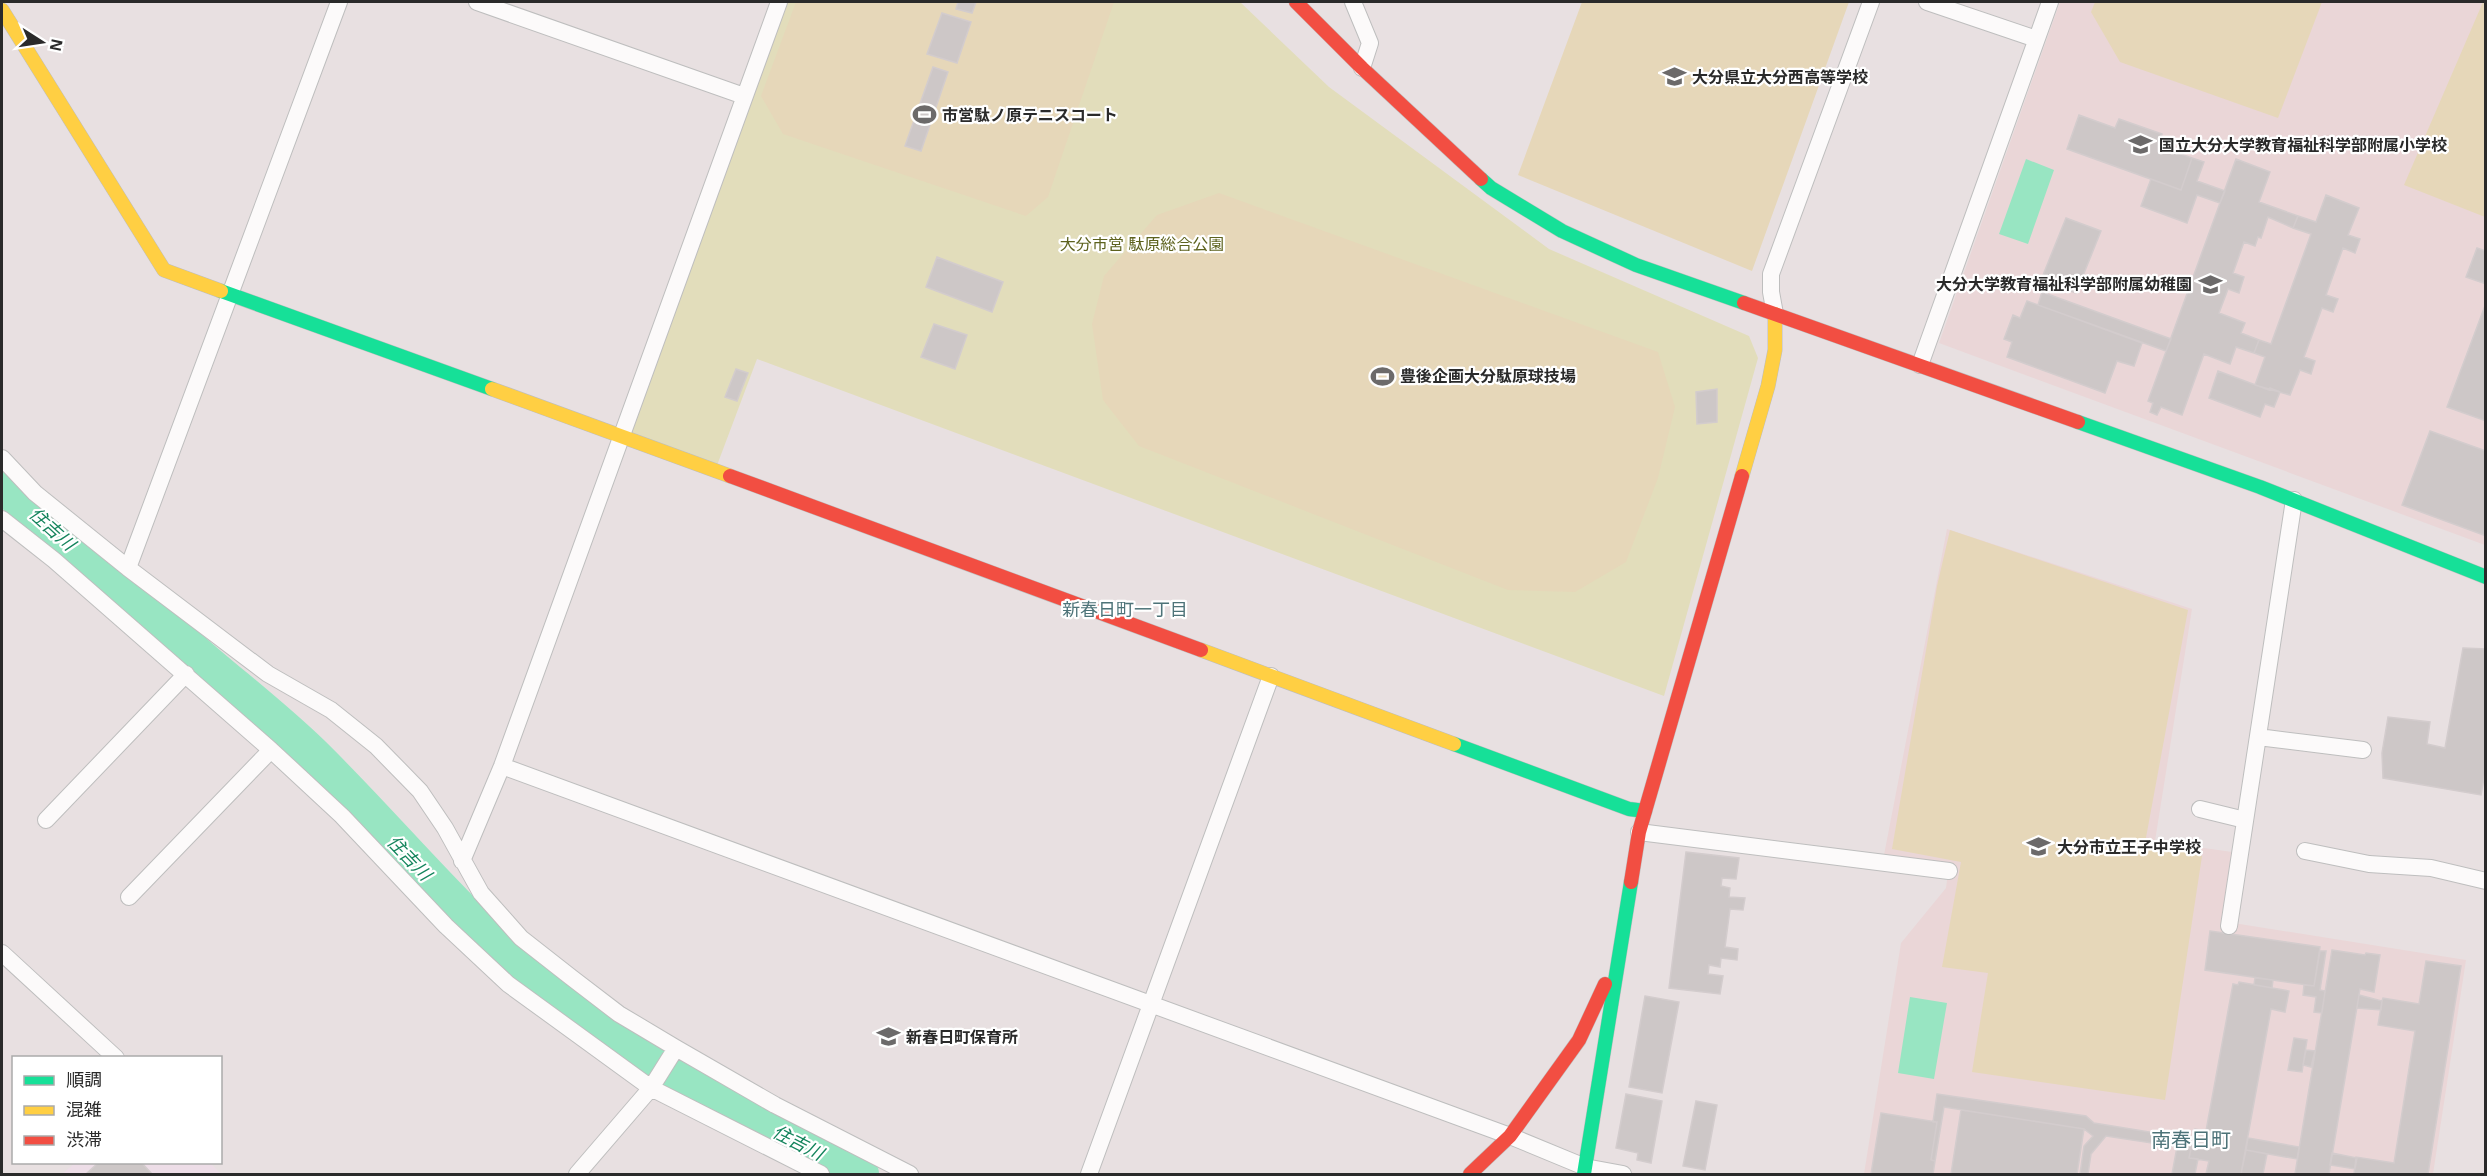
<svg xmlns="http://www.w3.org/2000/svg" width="2487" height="1176" font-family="Helvetica,'Noto Sans JP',sans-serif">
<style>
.education{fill:#ead6d7}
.medical{fill:#eddde7}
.green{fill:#e2ddbb}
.pitch{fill:#e6d7b9}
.water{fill:#98e5c2}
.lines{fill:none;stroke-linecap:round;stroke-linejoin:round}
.river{stroke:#98e5c2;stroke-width:38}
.building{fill:#cdc7c7;stroke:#d3cccd;stroke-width:1.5}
.street-casing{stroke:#bebebe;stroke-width:18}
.fast-casing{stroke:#bebebe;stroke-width:15}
.slow-casing{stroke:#bebebe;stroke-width:15}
.jam-casing{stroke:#bebebe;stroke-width:15}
.street{stroke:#fcfafa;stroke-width:16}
.fast{stroke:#16e098;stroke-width:14}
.slow{stroke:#ffcf43;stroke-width:14}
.jam{stroke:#f24e42;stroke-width:14}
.labels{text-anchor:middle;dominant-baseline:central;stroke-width:4.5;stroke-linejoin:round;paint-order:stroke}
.poi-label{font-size:16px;font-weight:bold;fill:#2a2a2a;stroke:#fff;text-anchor:start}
.park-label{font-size:16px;fill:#5d621e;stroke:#fff}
.water-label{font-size:18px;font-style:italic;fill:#15855d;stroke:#fff}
.neighbourhood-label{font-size:18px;fill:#4d7378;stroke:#fff}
.quarter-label{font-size:20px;fill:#4d7378;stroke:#fff}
</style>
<rect width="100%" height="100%" fill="#e8e0e1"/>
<!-- education -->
<path class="education" d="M2060 2H2485V545L1939 343Z
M1947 529 2192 609 2155 841 2232 852 2221 921 2466 960 2433 1174H1864L1901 943 1946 888 1949 865 1884 855Z"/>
<!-- medical -->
<path class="medical" d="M76 1162 210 1163 221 1174H62Z"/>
<!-- green -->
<path class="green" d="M784 2H1240L1329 87 1549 249 1749 336 1758 358 1664 696 757 359 716 468 625 433Z"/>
<!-- pitch -->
<path class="pitch" d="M796 2H1114L1048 197 1026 216 783 134 761 96Z
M1582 2H1849L1752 271 1518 175Z
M2095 2H2322L2278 118 2120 62 2091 12Z
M2483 2H2486L2485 217 2404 185Z
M1219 193 1658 352 1675 407 1658 478 1626 562 1575 592 1508 590 1139 446 1103 400 1092 324 1104 276 1157 215Z
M1950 530 2188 610 2145 843 2202 856 2165 1100 1972 1072 1988 973 1942 967 1961 862 1892 849 1937 586Z"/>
<!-- water -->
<path class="water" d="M2026 159 2054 170 2028 244 1999 234Z
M1910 997 1947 1003 1934 1079 1898 1073Z"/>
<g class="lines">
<!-- river -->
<path class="river" d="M2 481 37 517C93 566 150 615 207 664 241 693 278 722 311 754 399 840 474 938 574 1010 663 1074 762 1126 860 1174"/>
</g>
<!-- building -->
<path class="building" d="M958 2H976L972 13 956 9Z
M942 13 971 22 957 63 927 54Z
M933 67 948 72 921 151 905 146Z
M2079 115 2115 128 2119 119 2162 134 2159 146 2192 158 2181 190 2067 149Z
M2192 158 2204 162 2197 181 2225 191 2220 203 2197 195 2187 223 2141 206 2151 179 2181 190Z
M2236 159 2270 172 2259 202 2298 216 2293 228 2268 217 2261 238 2258 237 2255 246 2244 242 2233 273 2244 277 2239 293 2228 289 2219 313 2245 323 2241 333 2259 340 2254 353 2236 347 2230 364 2204 354 2182 415 2161 407 2157 415 2150 412 2153 403 2148 401Z
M2326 195 2359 208 2348 235 2360 239 2355 253 2343 248 2326 295 2338 299 2333 312 2322 308 2304 357 2315 361 2311 374 2300 370 2290 395 2255 385 2265 357 2254 353 2259 340 2271 344 2311 234 2293 228 2298 216 2316 222Z
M2066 218 2101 231 2076 293 2041 280Z
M2477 248 2486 251V284L2466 277Z
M937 257 1003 282 992 312 926 287Z
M2042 292 2171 339 2166 351 2038 305Z
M2027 301 2142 343 2134 366 2117 361 2105 393 2007 357 2012 342 2004 339 2013 315 2020 318Z
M2486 303V421L2447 407Z
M934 324 967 335 955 369 921 357Z
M736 369 748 373 737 401 725 397Z
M2218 371 2269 390 2270 388 2280 392 2274 407 2265 404 2260 417 2209 398Z
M1717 389V422L1697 424 1696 392Z
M2430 431 2486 451V536L2402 505Z
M2463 648 2486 649V767L2481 795 2383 778 2382 753 2388 717 2430 722 2427 744 2445 748Z
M1686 852 1739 858 1736 879 1722 878 1721 886 1730 888 1729 897 1745 898 1743 910 1730 909 1725 947 1738 949 1737 960 1721 958 1720 967 1709 965 1708 974 1723 976 1720 994 1669 988Z
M2210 931 2320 947 2314 986 2205 970Z
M2332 950 2365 955 2366 953 2380 955 2374 992 2360 989 2329 1174H2295Z
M2320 951H2326L2320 990 2325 991 2322 1013 2314 1012 2316 997 2303 995 2304 985 2314 986Z
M2426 961 2461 966 2428 1174H2354L2356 1157 2394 1163 2415 1031 2378 1025 2382 1001 2383 998 2419 1004Z
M2255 978 2273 980 2272 988 2254 985Z
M2239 982 2289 991 2285 1012 2271 1009 2241 1174H2206L2209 1161 2189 1158 2195 1129 2206 1131 2233 984 2238 985Z
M2359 995 2382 1001 2381 1010 2357 1008Z
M1645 996 1679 1002 1662 1093 1629 1087Z
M2294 1038 2307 1040 2302 1072 2288 1070Z
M2306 1050 2315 1051 2311 1067 2303 1065Z
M1626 1094 1662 1101 1651 1163 1637 1160 1638 1153 1616 1148Z
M1937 1094 2086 1116 2094 1123 2193 1139 2191 1149 2106 1136 2091 1154 2088 1174H2080L2084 1146 2093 1136 2084 1129 1944 1107 1935 1161 1931 1160 1937 1122H1933Z
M1696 1101 1717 1105 1705 1170 1683 1166Z
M1961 1110 2084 1129 2077 1174H1951Z
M1881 1113 1937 1122 1931 1160 1935 1161 1933 1174H1871Z
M2248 1138 2299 1147 2297 1159 2246 1150Z
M2177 1147 2191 1149 2189 1158 2198 1159 2195 1174H2172Z
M2246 1150 2267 1154 2263 1174H2241Z
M2332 1153 2357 1158 2355 1169 2330 1165Z
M99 1162H141L152 1174H86Z"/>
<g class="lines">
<defs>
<path id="street" d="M477 2 744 96
M1353 2 1370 43 1362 68
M1927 2 2036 39
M1775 314 1771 292V274L1871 2
M1920 365 2050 2
M2 458 35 493 128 568 268 674 331 710 376 746 420 791 445 828 481 893 521 938 572 978 619 1014 676 1048 775 1105 910 1174
M2 519 54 560 271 750 342 816 446 926 508 984 651 1088 821 1174
M128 568 339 2
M2258 737 2363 750
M502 766 1510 1136 1585 1167 1623 1174
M2200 809 2245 820
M46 820 186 674
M1639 832 1949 871
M2305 851 2369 864 2431 868 2486 881
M462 861 502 766 779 2
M129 897 271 750
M2229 926 2294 500
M2 953 116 1058
M577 1174 651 1088 676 1048
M1089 1174 1271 676"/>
<path id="fast" d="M1481 179 1491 188 1562 231 1636 265 1744 303
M221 291 492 389
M2078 422 2260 487 2486 577
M1454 744 1629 809 1645 811
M1584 1174 1631 882"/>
<path id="slow" d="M2 10 164 270 221 291
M492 389 730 476
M1742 476 1768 386 1775 350V314
M1201 650 1454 744"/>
<path id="jam" d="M1296 2 1362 68 1481 179
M1744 303 2078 422
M730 476 1201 650
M1631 882 1639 832 1742 476
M1470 1174 1510 1136 1579 1040 1605 984"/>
</defs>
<!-- street casing -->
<use href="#street" class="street-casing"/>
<!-- fast casing -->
<use href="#fast" class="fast-casing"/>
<!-- slow casing -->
<use href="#slow" class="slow-casing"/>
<!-- jam casing -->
<use href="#jam" class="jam-casing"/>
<!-- street -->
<use href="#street" class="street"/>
<!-- fast -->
<use href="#fast" class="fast"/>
<!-- slow -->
<use href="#slow" class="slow"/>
<!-- jam -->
<use href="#jam" class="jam"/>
</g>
<!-- icons -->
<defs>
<symbol id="school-bare" viewBox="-9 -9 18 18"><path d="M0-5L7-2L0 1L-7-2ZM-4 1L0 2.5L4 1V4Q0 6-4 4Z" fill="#6c6a6a" stroke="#fff" stroke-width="2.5" paint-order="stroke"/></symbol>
<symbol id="stadium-bare" viewBox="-9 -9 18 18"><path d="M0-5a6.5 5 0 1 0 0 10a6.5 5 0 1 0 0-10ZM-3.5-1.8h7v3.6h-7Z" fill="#6c6a6a" stroke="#fff" stroke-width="2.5" paint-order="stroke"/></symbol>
</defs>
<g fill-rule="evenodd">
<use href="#school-bare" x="1658" y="60" width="33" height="33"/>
<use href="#stadium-bare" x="908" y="98" width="33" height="33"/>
<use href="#school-bare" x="2124" y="128" width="33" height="33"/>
<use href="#school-bare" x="2194" y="268" width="33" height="33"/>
<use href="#stadium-bare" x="1366" y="360" width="33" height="33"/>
<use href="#school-bare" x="2022" y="830" width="33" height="33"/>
<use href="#school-bare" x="872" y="1020" width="33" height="33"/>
</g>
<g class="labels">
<!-- poi labels -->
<g class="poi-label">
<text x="1692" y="77">大分県立大分西高等学校</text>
<text x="942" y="115">市営駄ノ原テニスコート</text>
<text x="2159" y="145">国立大分大学教育福祉科学部附属小学校</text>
<text x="2192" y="284" text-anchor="end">大分大学教育福祉科学部附属幼稚園</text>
<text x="1400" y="376">豊後企画大分駄原球技場</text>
<text x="2057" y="847">大分市立王子中学校</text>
<text x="906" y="1037">新春日町保育所</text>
</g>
<!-- park labels -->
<g class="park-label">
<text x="1142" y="244">大分市営 駄原総合公園</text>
</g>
<!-- water labels -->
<g class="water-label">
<text transform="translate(52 529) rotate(42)">住吉川</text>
<text transform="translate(409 858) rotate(46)">住吉川</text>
<text transform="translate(798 1143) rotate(27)">住吉川</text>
</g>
<!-- neighbourhood labels -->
<g class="neighbourhood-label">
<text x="1125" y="610">新春日町一丁目</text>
</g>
<!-- quarter labels -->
<g class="quarter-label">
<text x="2191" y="1140">南春日町</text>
</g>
</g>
<!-- border -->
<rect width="2487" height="1176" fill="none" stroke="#2a2a2a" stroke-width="6"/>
<!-- legend -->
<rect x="12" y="1056" width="210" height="108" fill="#ffffff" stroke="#aaaaaa" stroke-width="1.5"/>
<rect x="24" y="1076" width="30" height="9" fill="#16e098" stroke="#aaaaaa" stroke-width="1.5"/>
<text x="66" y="1086" font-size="18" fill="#2a2a2a">順調</text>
<rect x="24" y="1106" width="30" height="9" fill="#ffcf43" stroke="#aaaaaa" stroke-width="1.5"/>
<text x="66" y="1116" font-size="18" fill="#2a2a2a">混雑</text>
<rect x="24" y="1136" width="30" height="9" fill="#f24e42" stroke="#aaaaaa" stroke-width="1.5"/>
<text x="66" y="1146" font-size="18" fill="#2a2a2a">渋滞</text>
<!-- north arrow -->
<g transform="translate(42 42) rotate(102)" stroke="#ffffff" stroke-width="4.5" paint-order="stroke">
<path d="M0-4.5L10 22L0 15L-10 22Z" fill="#2a2a2a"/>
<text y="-9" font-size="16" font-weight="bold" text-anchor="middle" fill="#2a2a2a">N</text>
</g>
</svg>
